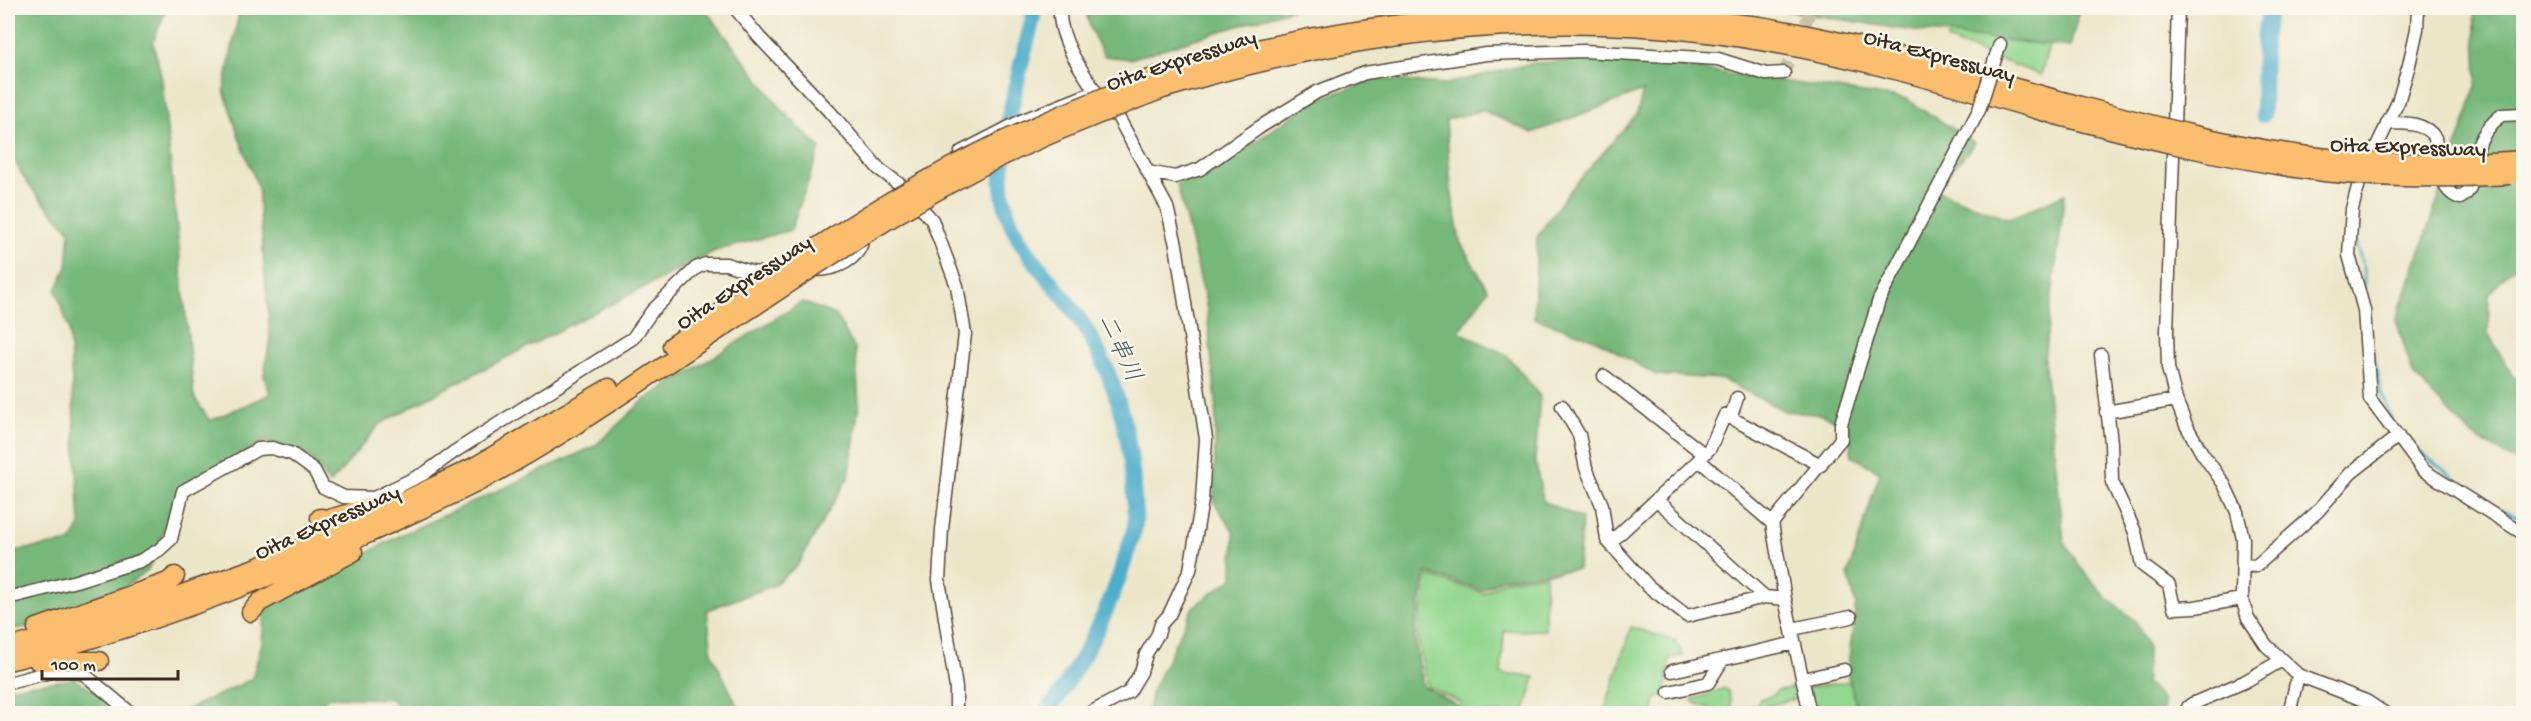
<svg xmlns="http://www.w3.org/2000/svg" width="2531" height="721" font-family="'Gochi Hand','Klee One',sans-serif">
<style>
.green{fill:#93d78f;stroke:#678056;stroke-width:1.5}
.forest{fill:#76b87a;stroke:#58714c;stroke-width:1.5}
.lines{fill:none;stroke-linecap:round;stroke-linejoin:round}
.stream{stroke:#4daecc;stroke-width:3}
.river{stroke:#4daecc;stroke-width:16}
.minor-tunnel{stroke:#c9c0a7;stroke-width:12;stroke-dasharray:12 6;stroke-linecap:butt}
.minor-casing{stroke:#564638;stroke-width:15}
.highway-casing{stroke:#564638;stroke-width:21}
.minor{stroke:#fff;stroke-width:12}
.highway{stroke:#fabe6e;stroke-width:18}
.minor-bridge-casing{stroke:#564638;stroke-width:15;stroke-linecap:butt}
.highway-bridge-casing{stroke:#564638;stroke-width:21;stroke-linecap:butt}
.minor-bridge{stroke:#fff;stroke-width:12}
.highway-bridge{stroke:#fabe6e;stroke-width:18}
.labels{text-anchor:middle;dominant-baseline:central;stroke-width:5;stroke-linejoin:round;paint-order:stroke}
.street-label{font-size:22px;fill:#3b2a1e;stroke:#fbf7ec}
.water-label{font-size:24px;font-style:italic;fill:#41585b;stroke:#fbf7ec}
</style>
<rect width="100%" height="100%" fill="#fbf7ec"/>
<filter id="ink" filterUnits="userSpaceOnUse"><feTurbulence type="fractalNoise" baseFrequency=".0167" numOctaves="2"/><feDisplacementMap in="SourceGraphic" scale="12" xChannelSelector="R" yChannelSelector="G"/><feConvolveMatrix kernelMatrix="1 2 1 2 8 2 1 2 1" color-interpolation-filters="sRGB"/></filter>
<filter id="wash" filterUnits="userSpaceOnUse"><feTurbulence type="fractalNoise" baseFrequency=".008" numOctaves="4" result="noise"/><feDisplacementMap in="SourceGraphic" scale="24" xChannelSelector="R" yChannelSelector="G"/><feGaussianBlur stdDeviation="1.35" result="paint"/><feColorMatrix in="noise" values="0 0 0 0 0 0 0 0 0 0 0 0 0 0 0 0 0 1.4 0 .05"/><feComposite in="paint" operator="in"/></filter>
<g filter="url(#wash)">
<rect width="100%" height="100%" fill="#ece6c9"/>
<!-- green -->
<path class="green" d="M1961 8H2059L2041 75 1947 40Z
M1545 575V630L1504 631 1501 674 1535 677 1524 713H1459L1461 703 1427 686 1417 634 1428 576 1484 593 1505 580Z
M1631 627 1676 641 1683 656 1670 658 1665 695 1656 698 1654 712H1604Z
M1852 681 1859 713H1814L1808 688Z
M1801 686 1803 697 1751 710 1752 713 1733 714 1735 710 1757 705 1760 699 1775 695 1776 691Z
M1724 688 1728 691 1732 707C1721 717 1705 706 1693 702L1692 699 1704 696Z"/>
<!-- forest -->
<path class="forest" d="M12 8H167L153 42 162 80 194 397 210 421 270 394 264 376 270 337 258 187 239 137 224 90 240 8H704L784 112 820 148 791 230 715 251 433 395 380 424 330 484 309 456 264 442 183 485 148 570 122 589 38 625 8 630V552L71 542 80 525 69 329 56 290 67 267 70 231C45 203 12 175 8 136V20Z
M1085 8 1146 11 1194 8H1296L1130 59 1104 56 1090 28Z
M1769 8H2080L2070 47 1907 30Z
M2474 8H2523V262L2507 273 2489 295 2488 333 2512 375 2523 380V466L2471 435 2413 374 2396 320 2469 110 2477 79Z
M1626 59 1906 99 1975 143 1935 190 2009 219 2065 194 2044 358 2064 540 2079 566 2105 596 2136 622 2147 646 2146 683 2163 700V713H1858L1847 672 1856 604 1848 574 1880 472 1852 456 1848 426 1823 415 1785 411 1721 379 1656 375 1595 339 1534 318 1537 237 1567 194 1637 114 1643 91 1532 133 1482 110 1446 120 1451 189 1460 242 1488 290 1459 332 1507 355 1540 396 1535 459 1543 501 1582 519 1578 569 1503 578 1482 590 1426 573 1414 634 1423 686 1459 706 1457 713 1147 714 1152 691 1193 607 1233 578 1234 532 1214 502 1216 402 1206 302 1177 184 1222 164 1316 100 1376 79 1446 84 1533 63Z
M802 302 836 315 855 349 859 404 849 476 797 566 772 586 707 610 712 654 741 713 403 714 392 699 329 697 311 713 178 714 252 679 262 643 265 607 399 536 595 446 644 400Z
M74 679 99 694 122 713 8 714V688Z"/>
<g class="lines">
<!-- stream -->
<path class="stream" d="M2355 241 2364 268V290
M2372 353 2381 391 2391 418
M2413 447 2492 506 2524 520"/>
<!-- river -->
<path class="river" d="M1033 8V18C1021 64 1009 108 1004 155 1003 165 1001 177 1002 187 1008 245 1046 270 1076 314 1113 368 1132 433 1134 498 1134 507 1136 517 1135 525 1133 536 1129 546 1126 556 1109 613 1081 665 1046 714
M2263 115 2264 38 2270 8"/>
</g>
</g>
<g filter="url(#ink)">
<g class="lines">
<!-- minor-tunnel -->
<path class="minor-tunnel" d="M1784 73 1812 8"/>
<defs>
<path id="minor" d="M735 8 759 37 829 111 879 169 902 186 932 220 957 286 965 334 942 529 939 580 956 688V714
M1060 8C1057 43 1092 85 1111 114L1117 115 1148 172 1175 177 1200 169 1260 127 1317 92 1365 73 1486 54 1584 51 1718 59 1766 74 1784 73
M2178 8 2167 332 2168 368 2176 400 2186 425 2202 453 2224 484 2237 512 2243 539 2242 599 2248 618 2266 645 2298 675 2366 701 2386 714
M2418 8 2417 29 2409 65 2398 102 2359 183 2352 209 2349 255 2364 310 2370 399 2423 470 2524 534
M1996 56 2000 44
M2387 123C2404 123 2425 122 2435 138 2438 159 2437 190 2460 198 2477 190 2472 166 2477 150 2481 136 2490 124 2502 115L2524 114
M961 152 1023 120 1087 95
M811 270C835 271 863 260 863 233
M2101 355 2111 443 2112 482 2135 532 2142 565 2169 585 2174 608 2195 607 2242 599
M1604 376 1704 454
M1562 406 1579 435 1586 468 1602 505 1607 540 1648 586 1687 616 1765 597 1785 599
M2106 412 2176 400
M1725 415 1821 465
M1699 460 1772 523 1785 599 1810 714
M1657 500 1765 597
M1772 523 1841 439V424L1879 300 1979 110
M1613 548V540L1699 460 1710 448 1725 415 1732 413 1737 398
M2243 565 2256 566 2317 512 2351 473 2398 436
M8 598 76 581 140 561 159 550 171 539 183 491 258 449 272 448 292 454 314 470 323 487 344 497 374 498 425 473 454 452 633 338 652 311 696 268 705 264H726L751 272 776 275
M1792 629 1851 617
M1672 671 1795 643
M1803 679 1844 670
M8 683C31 678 61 665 84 674L132 714
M1669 692 1708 683 1723 659
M1088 714 1129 692 1141 672 1146 654 1158 634 1161 624 1169 615 1190 570 1202 500 1206 439 1176 245 1167 207 1148 172
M2193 714 2188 707 2192 704 2244 682 2282 660
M2289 714 2298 675"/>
<path id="highway" d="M1155 77C1350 15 1557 0 1760 26 1862 43 1962 73 2062 101
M1160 90C1334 36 1517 11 1699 32 1821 46 1939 81 2056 115
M2510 161 2524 160
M672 346 716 316
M320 518 329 519 371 507
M251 612 260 602 353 552
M37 628 168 582 175 576
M8 648 116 618 258 567 371 517 474 467 609 388
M8 661C131 632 250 587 365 535 404 517 443 500 480 481 563 437 639 382 717 331
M38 661H99"/>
</defs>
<!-- minor casing -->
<use href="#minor" class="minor-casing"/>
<!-- highway casing -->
<use href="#highway" class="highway-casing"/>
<!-- minor -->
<use href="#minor" class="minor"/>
<!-- highway -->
<use href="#highway" class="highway"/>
<defs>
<path id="minor-bridge" d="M1979 110 1996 56"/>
<path id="highway-bridge" d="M2062 101C2141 122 2220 144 2301 155 2371 164 2440 165 2510 161
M2056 115C2136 136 2215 156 2296 168 2366 179 2439 179 2510 175
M716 316C792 263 869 211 951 167 1017 132 1085 104 1155 77
M717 331C796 279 874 225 956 180 1021 144 1091 117 1160 90"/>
</defs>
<!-- minor-bridge casing -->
<use href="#minor-bridge" class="minor-bridge-casing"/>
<!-- highway-bridge casing -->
<use href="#highway-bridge" class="highway-bridge-casing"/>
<!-- minor-bridge -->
<use href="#minor-bridge" class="minor-bridge"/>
<!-- highway-bridge -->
<use href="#highway-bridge" class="highway-bridge"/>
</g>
</g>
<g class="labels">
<!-- street labels -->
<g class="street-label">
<text transform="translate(1939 58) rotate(15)">Oita Expressway</text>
<text transform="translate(1182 62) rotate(-18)">Oita Expressway</text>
<text transform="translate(2408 149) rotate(2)">Oita Expressway</text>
<text transform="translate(745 284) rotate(-33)">Oita Expressway</text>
<text transform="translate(328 524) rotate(-24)">Oita Expressway</text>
</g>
<!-- water labels -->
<g class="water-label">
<text transform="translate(1118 349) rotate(65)">二串川</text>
</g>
</g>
<!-- margin -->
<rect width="2531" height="721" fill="none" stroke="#fbf7ec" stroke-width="30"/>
<!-- scale -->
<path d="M42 670v9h136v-9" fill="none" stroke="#3b2a1e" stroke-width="3"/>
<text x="51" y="670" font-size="18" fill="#3b2a1e" stroke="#fbf7ec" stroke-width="4.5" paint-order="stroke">100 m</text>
</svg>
